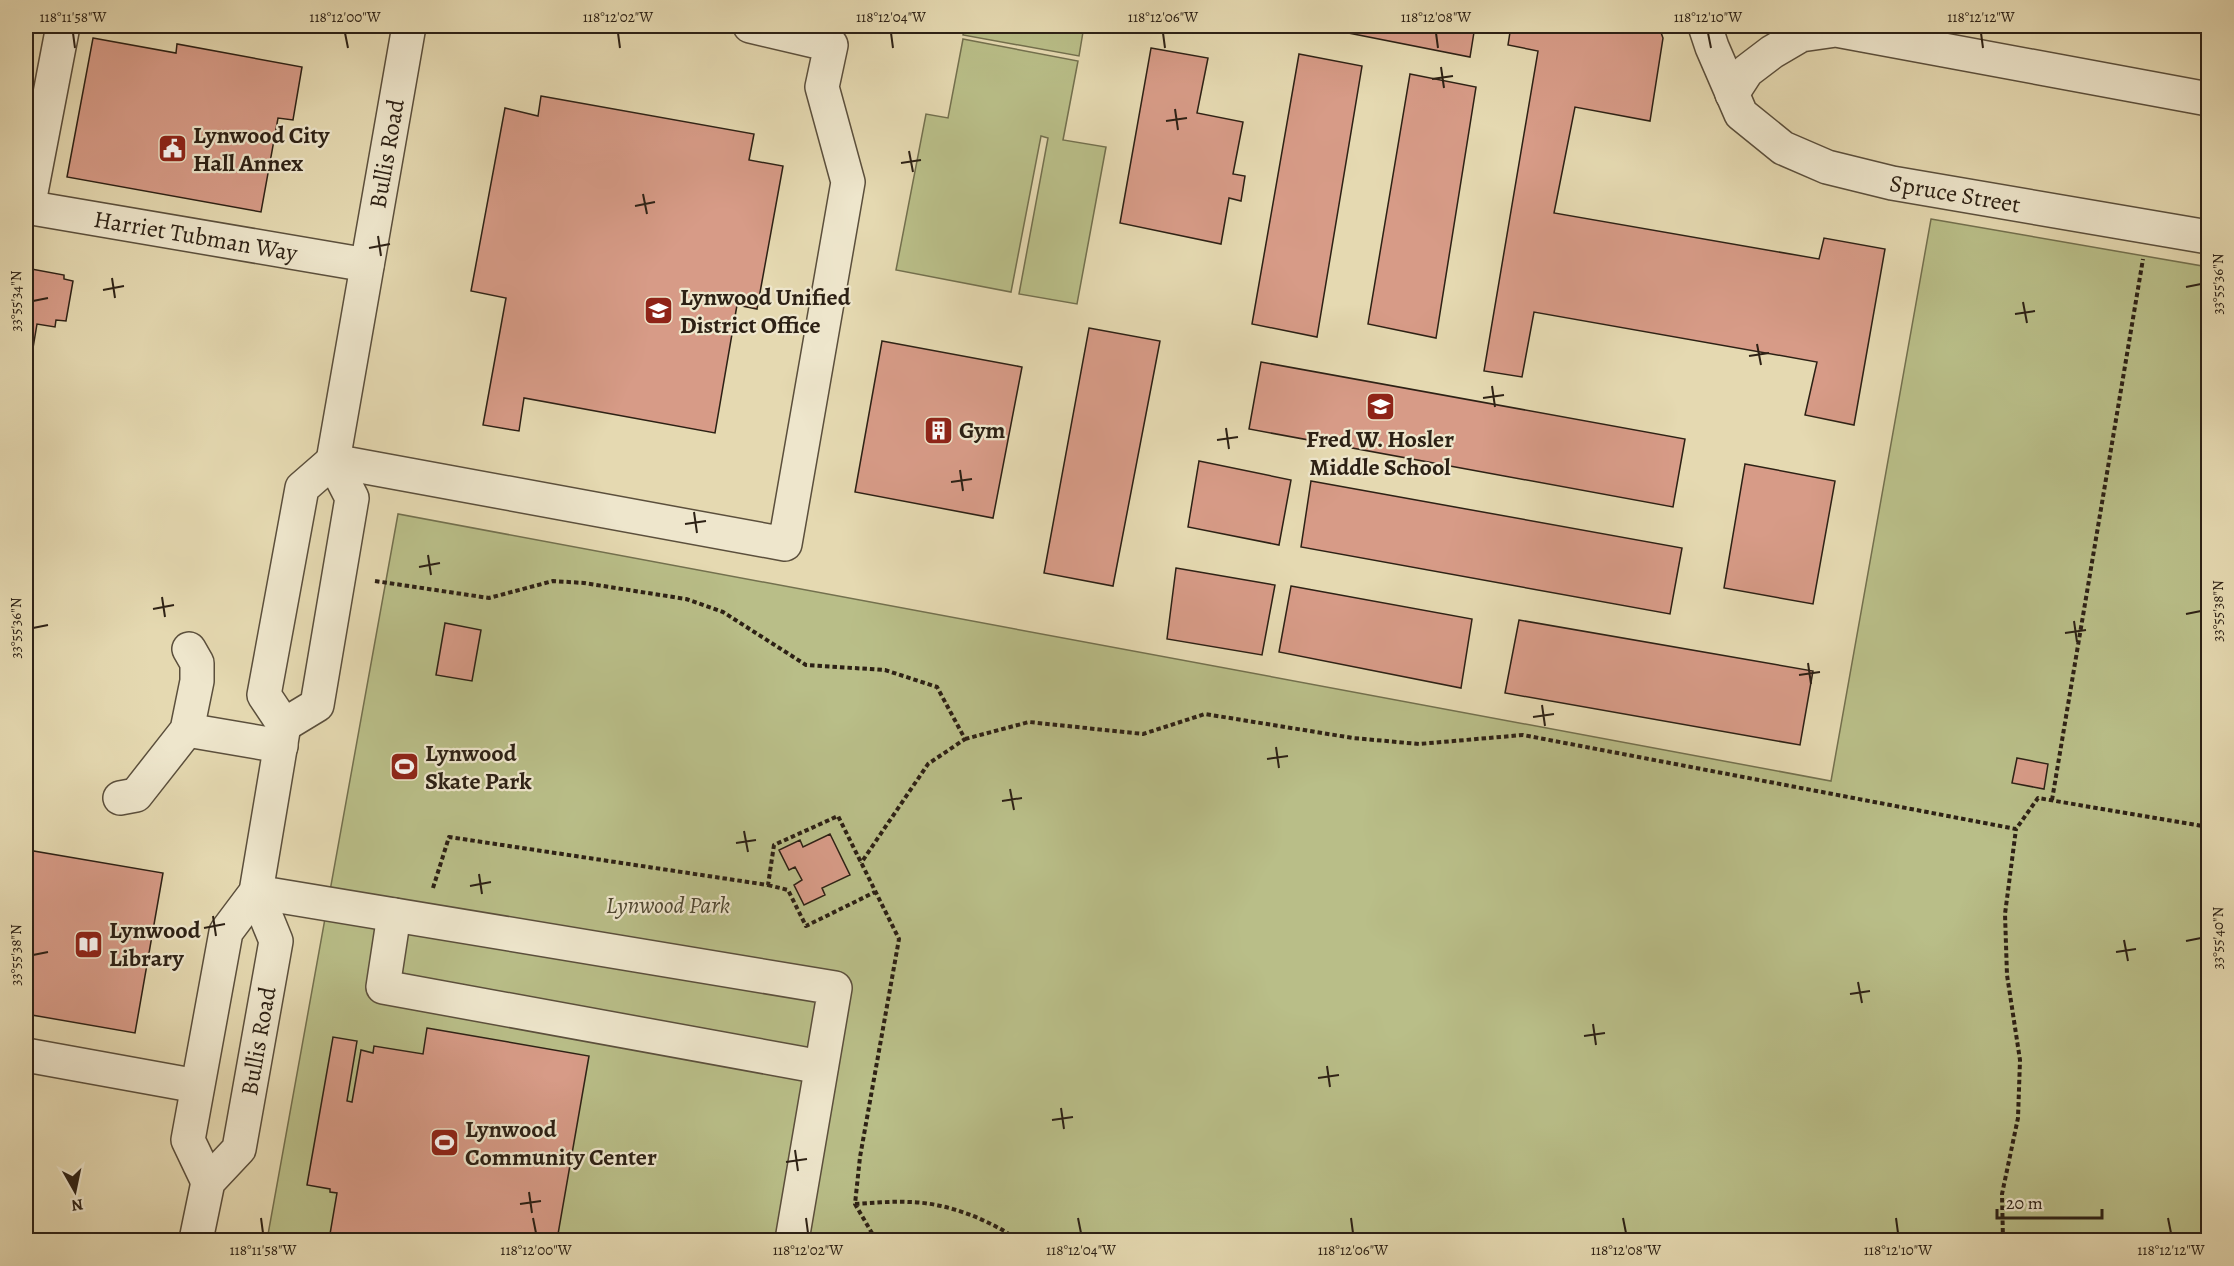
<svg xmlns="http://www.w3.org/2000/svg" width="2234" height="1266" font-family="Alegreya,serif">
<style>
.green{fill:#b9be88;stroke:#73704e;stroke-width:1.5}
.building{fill:#d79b87;stroke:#2d2115;stroke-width:1.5}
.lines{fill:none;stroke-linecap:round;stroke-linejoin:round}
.minor-casing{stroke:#5b4f3c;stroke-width:36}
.path{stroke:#2d2115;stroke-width:4;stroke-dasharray:4.5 3;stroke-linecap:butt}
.minor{stroke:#eee6cc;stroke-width:33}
.ticks{fill:none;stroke:#2d2115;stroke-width:2}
.labels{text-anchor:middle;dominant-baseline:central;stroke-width:4.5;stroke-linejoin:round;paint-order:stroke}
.poi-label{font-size:24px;font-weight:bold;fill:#2d2115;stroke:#eee6cc;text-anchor:start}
.street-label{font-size:24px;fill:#2d2115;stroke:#eee6cc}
.park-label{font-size:24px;font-style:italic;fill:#504832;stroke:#eee6cc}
.neatline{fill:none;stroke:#2d2115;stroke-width:2}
.ticks-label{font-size:15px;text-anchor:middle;fill:#2d2115}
</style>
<rect width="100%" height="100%" fill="#e5d9b1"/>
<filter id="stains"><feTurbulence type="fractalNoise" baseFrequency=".00333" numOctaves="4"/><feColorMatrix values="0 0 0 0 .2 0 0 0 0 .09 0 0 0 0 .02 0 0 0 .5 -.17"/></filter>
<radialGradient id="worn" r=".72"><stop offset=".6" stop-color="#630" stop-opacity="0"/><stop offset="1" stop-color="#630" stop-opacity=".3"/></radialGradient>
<!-- green -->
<path class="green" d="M965 26H1084L1079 56 963 35Z
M963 39 1078 61 1063 140 1106 147 1077 304 1019 294 1048 138 1041 136 1011 292 896 270 926 114 948 118Z
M1931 219 2208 267V1240H267L398 514 1831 781Z"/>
<!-- building -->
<path class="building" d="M1313 26H1475L1470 57Z
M1511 26H1653L1659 27 1663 38 1650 121 1575 107 1554 213 1819 259 1824 238 1885 249 1854 425 1805 415 1817 362 1534 312 1522 377 1484 371 1538 51 1508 45Z
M93 38 176 53 177 44 302 67 293 120 278 118 261 212 67 177Z
M1151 48 1208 58 1197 113 1243 122 1233 174 1245 176 1241 201 1229 198 1221 244 1120 223Z
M1299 54 1362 66 1317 337 1252 324Z
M1410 74 1476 87 1436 338 1368 324Z
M541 96 754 134 749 160 783 166 757 309 737 305 715 433 524 398 519 431 483 425 506 298 471 291 505 108 538 116Z
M26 268 64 275V279L73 281 66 321 56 320 55 327 37 324 26 390Z
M1089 328 1160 341 1113 586 1044 573Z
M882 341 1022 367 993 518 855 492Z
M1261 362 1685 439 1673 507 1249 429Z
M1199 461 1291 480 1279 545 1188 527Z
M1745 464 1835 481 1813 604 1724 588Z
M1311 481 1682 548 1670 614 1301 547Z
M1176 568 1275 585 1262 655 1167 639Z
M1291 586 1472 619 1461 688 1279 652Z
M1519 620 1813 671 1800 745 1505 693Z
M445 623 481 630 472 681 436 675Z
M2017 758 2048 764 2044 789 2012 783Z
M830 834 850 875 822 888 825 895 804 905 794 885 802 880 795 867 789 870 779 850 800 840 803 847Z
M26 846 28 850 163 873 135 1033 26 1014Z
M427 1028 589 1056 557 1240H329L337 1193 330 1192V1189L307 1185 333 1037 357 1041 347 1101 352 1102 361 1050 373 1053 374 1046 423 1054Z"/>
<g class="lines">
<defs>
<g id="minor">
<path id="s1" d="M1705 26 1712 47 1741 114 1783 148 1827 167 1892 183 2208 237"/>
<path d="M1732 94 1747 71 1772 52 1801 35 1836 30 2208 99"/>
<path id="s2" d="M26 207 367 265"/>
<path d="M28 208 63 26"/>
<path d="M333 461 785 544 848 182 822 87 831 45 750 26"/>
<path id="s3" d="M284 725 317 705 352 498 333 461 409 26"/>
<path d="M187 730 281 746"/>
<path d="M120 798 136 795 187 730 197 681V663L189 649"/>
<path d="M256 892 835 988 792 1240"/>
<path d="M394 915 383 987 821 1067"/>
<path d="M26 1055 197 1086"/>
<path d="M208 1182 188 1140 226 932 256 892 284 725 264 695 302 488 333 461"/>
<path id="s4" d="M196 1240 208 1182 239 1149 276 941 256 892"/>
</g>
</defs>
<!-- minor casing -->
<use href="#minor" class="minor-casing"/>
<!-- path -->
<path class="path" d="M375 581 489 598 553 581 584 583 686 599 723 612 806 665 885 670 937 687 965 739 928 764 861 863
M965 739 1029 722 1143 734 1205 714 1353 738 1419 744 1523 735 2016 829 2038 798 2208 827
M2052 800 2143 259
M768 885 788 890 806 926 875 892
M433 888 449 837 768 885 774 845 838 816 899 939 860 1157 855 1204 876 1240
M855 1204C873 1203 892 1201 910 1202 947 1203 988 1219 1018 1240
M2003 1240 2002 1194 2018 1118 2020 1060 2007 975 2005 914 2016 829"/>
<!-- minor -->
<use href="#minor" class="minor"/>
</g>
<!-- ticks -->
<path class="ticks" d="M73 33 75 48M345 33 348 48M618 33 620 48M891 33 893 48M1163 33 1165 48M1436 33 1438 48M1708 33 1711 48M1981 33 1983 48M1441 67 1444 88M1432 79 1453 76M1175 109 1178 130M1166 121 1187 118M909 151 913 172M901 163 921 160M643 194 647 214M635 206 655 202M378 236 381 256M369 248 390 244M112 278 115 298M2186 287 2201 284M103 290 124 286M33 301 48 298M2023 302 2027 323M2015 314 2035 311M1757 344 1761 365M1749 356 1769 353M1492 386 1495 407M1483 398 1504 395M1226 428 1229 449M1217 440 1238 437M960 470 963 491M951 482 972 479M694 512 697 533M685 524 706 521M428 555 431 575M419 567 440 563M162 597 165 617M153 609 174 605M2186 614 2201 611M2074 621 2077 642M33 628 48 625M2065 633 2086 630M1808 663 1811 684M1799 675 1820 672M1542 705 1545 726M1533 717 1554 714M1276 747 1279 768M1267 759 1288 756M1010 789 1014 810M1002 801 1022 798M744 831 748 852M736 843 756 840M479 874 482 894M470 886 491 882M213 916 216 936M204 928 225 924M2124 940 2128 961M2186 941 2201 938M2116 952 2136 949M33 955 48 952M1858 982 1862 1003M1850 994 1870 991M1593 1024 1596 1045M1584 1036 1605 1033M1327 1066 1330 1087M1318 1078 1339 1075M1061 1108 1064 1129M1052 1120 1073 1117M795 1150 798 1171M786 1162 807 1159M529 1192 532 1213M520 1204 541 1201M261 1218 263 1233M533 1218 536 1233M806 1218 808 1233M1078 1218 1081 1233M1351 1218 1353 1233M1623 1218 1626 1233M1896 1218 1898 1233M2168 1218 2171 1233"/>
<!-- icons -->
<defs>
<symbol id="civic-square" viewBox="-11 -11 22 22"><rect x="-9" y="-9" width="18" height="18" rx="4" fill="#8f2418" stroke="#eee6cc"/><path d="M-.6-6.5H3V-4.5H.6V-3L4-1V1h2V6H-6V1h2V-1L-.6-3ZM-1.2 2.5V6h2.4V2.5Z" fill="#fff"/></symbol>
<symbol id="school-square" viewBox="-11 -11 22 22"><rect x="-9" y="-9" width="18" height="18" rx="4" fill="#8f2418" stroke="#eee6cc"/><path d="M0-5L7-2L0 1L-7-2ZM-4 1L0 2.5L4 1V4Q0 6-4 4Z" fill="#fff"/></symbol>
<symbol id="building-square" viewBox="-11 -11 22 22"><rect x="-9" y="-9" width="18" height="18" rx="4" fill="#8f2418" stroke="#eee6cc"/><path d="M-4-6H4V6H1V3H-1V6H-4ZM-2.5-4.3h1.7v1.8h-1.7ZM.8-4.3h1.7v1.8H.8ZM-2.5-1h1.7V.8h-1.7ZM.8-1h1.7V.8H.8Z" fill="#fff"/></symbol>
<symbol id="stadium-square" viewBox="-11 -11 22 22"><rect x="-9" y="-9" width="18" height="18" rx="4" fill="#8f2418" stroke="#eee6cc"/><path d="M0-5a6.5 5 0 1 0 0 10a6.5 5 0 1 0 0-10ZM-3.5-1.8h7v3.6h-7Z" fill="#fff"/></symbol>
<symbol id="library-square" viewBox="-11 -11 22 22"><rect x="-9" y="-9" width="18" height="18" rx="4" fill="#8f2418" stroke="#eee6cc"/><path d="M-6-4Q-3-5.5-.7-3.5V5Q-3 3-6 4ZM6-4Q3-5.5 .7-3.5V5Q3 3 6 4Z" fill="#fff"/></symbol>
</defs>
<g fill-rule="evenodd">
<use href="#civic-square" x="156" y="132" width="33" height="33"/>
<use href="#school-square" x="642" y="294" width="33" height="33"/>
<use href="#school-square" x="1364" y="390" width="33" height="33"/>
<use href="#building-square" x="922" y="414" width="33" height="33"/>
<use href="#stadium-square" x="388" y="750" width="33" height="33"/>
<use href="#library-square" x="72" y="928" width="33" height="33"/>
<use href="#stadium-square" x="428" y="1126" width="33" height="33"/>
</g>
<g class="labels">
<!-- poi labels -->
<g class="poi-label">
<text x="193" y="135">Lynwood City<tspan x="193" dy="28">Hall Annex</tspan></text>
<text x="680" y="297">Lynwood Unified<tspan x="680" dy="28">District Office</tspan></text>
<text x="959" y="430">Gym</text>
<text x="1380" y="439" text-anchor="middle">Fred W. Hosler<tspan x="1380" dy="28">Middle School</tspan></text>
<text x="425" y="753">Lynwood<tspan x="425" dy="28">Skate Park</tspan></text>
<text x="109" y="930">Lynwood<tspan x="109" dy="28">Library</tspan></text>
<text x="465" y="1129">Lynwood<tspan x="465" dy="28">Community Center</tspan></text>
</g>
<!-- street labels -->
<g class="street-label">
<text stroke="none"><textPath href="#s3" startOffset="602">Bullis Road</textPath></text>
<text stroke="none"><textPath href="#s1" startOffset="328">Spruce Street</textPath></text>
<text stroke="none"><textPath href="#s2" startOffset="172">Harriet Tubman Way</textPath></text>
<text stroke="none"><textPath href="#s4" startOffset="214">Bullis Road</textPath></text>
</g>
<!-- park labels -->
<g class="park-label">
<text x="668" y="905">Lynwood Park</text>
</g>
</g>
<!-- margin -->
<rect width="2234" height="1266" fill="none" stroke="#e5d9b1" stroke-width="66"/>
<!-- north arrow -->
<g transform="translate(75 1191) rotate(171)" stroke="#eee6cc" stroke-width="4.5" paint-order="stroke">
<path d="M0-4.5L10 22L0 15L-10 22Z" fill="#2d2115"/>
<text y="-9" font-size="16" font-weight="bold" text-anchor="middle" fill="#2d2115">N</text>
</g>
<!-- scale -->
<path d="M1997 1209v9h105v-9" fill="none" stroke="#2d2115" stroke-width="3"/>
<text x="2006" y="1209" font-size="18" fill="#2d2115" stroke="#eee6cc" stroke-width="4.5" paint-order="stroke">20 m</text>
<rect x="33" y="33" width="2168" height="1200" class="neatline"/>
<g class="ticks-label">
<text x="73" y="22">118°11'58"W</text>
<text x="345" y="22">118°12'00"W</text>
<text x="618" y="22">118°12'02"W</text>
<text x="891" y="22">118°12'04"W</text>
<text x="1163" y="22">118°12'06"W</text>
<text x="1436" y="22">118°12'08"W</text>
<text x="1708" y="22">118°12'10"W</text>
<text x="1981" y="22">118°12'12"W</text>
<text transform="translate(2218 284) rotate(-90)" y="5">33°55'36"N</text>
<text transform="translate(16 301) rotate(-90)" y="5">33°55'34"N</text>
<text transform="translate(2218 611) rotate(-90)" y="5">33°55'38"N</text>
<text transform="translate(16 628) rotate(-90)" y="5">33°55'36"N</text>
<text transform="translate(2218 938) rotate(-90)" y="5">33°55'40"N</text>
<text transform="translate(16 955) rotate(-90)" y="5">33°55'38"N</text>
<text x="263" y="1255">118°11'58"W</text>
<text x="536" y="1255">118°12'00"W</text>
<text x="808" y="1255">118°12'02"W</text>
<text x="1081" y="1255">118°12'04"W</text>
<text x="1353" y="1255">118°12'06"W</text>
<text x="1626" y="1255">118°12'08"W</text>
<text x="1898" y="1255">118°12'10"W</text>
<text x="2171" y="1255">118°12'12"W</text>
</g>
<rect width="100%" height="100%" filter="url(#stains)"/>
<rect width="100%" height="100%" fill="url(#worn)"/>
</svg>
